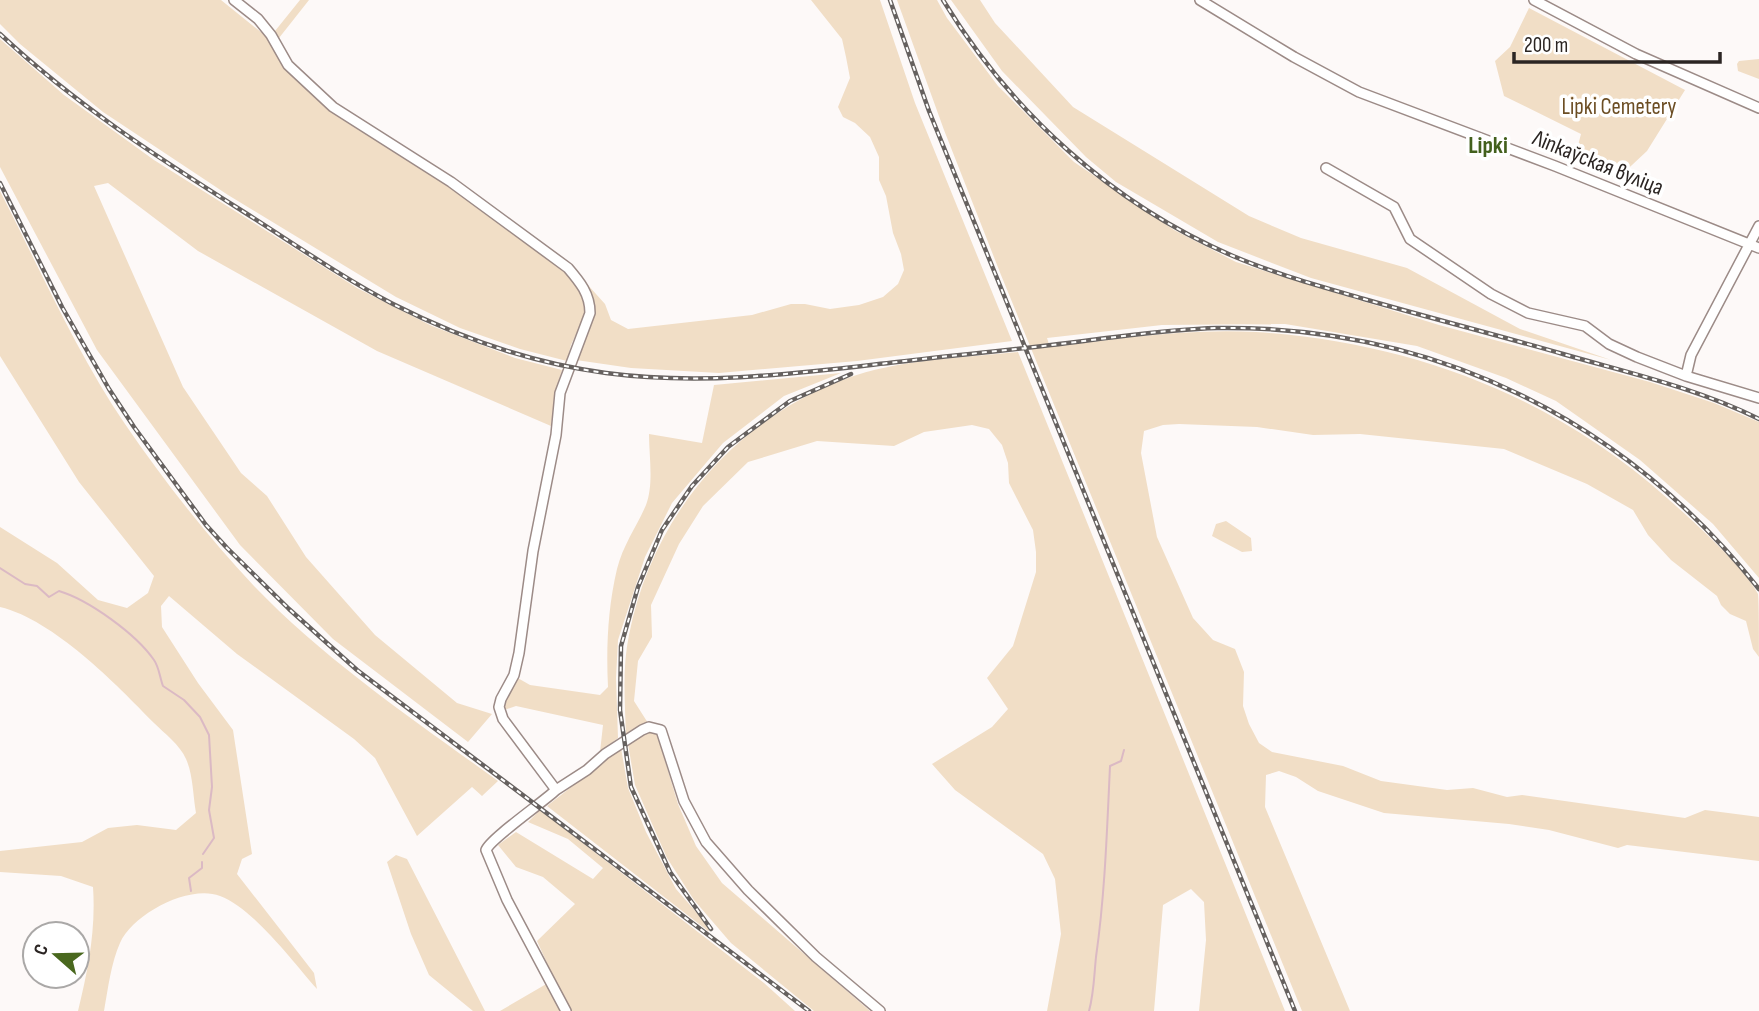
<svg xmlns="http://www.w3.org/2000/svg" width="1759" height="1011" font-family="'Sofia Sans Condensed',sans-serif">
<style>
.green{fill:#f1dec6}
.lines{fill:none;stroke-linecap:round;stroke-linejoin:round}
.stream{stroke:#dbb9c4;stroke-width:2}
.minor-casing{stroke:#9c8b87;stroke-width:12}
.minor{stroke:#fff;stroke-width:9}
.rail-casing{stroke:#66615f;stroke-width:4.5}
.rail{stroke:#fff;stroke-width:2;stroke-dasharray:5;stroke-linecap:butt}
.labels{text-anchor:middle;dominant-baseline:central;stroke-width:7;stroke-linejoin:round;paint-order:stroke}
.park-label{font-size:23px;fill:#6c4e24;stroke:#fff}
.street-label{font-size:23px;fill:#2b2523;stroke:#fff}
.neighbourhood-label{font-size:24px;font-weight:bold;fill:#43601d;stroke:#fff}
</style>
<rect width="100%" height="100%" fill="#fdf9f8"/>
<!-- green -->
<path class="green" d="M0 0H221L267 37 285 66 322 104 450 187 571 277 582 295 587 310 571 345 567 361 520 349 460 328 396 297 228 195 103 112 20 44 0 24Z
M300 0H309L279 38 275 31Z
M811 0H880L915 103 1012 341 857 361 719 373 631 368 576 360 593 319 595 309 587 284 605 304 611 320 628 329 752 315 791 304H805L830 309 859 305 883 297 898 284 904 270 901 254 893 233 886 196 879 180V157L870 137 855 123 843 117 838 107 850 78 846 57 842 39Z
M897 0H937L947 18 998 86 1074 162 1174 230 1236 262 1439 325 1650 382 1714 403 1759 422V578L1713 524 1640 460 1556 401 1506 378 1417 346 1285 324 1162 325 1047 338 1050 347C1118 339 1187 328 1256 332 1410 342 1551 395 1667 498 1691 519 1743 566 1758 594 1759 602 1759 645 1759 657L1753 649 1746 621 1730 614 1721 605 1717 596 1671 560 1648 535 1633 510 1587 484 1504 449 1360 434 1313 435 1257 427 1179 424 1163 425 1144 431 1141 453 1157 537 1193 618 1213 640 1235 649 1244 672 1243 706 1249 724 1259 743 1272 752 1343 766 1381 781 1447 790 1473 788 1507 797 1522 795 1685 818 1705 810 1759 817V861L1627 845 1618 848 1549 830 1509 824 1384 813 1318 791 1296 777 1279 771 1266 775 1265 807 1350 1011H1302L1001 275 944 130Z
M951 0H980L995 23 1073 107 1249 216 1301 238 1407 268 1520 329 1611 360 1311 278 1218 242 1116 182 1086 157 1002 71Z
M1529 8 1685 90 1647 151 1617 179 1575 157 1581 134 1504 96 1495 61 1510 47Z
M0 39 64 95 154 160 357 288 432 326 515 358 562 370 557 386 551 426 377 351 198 251 108 183 94 186 183 387 241 473 267 496 306 557 375 635 457 703 492 714 468 742 333 639 240 545 97 350 0 167Z
M1759 59V79L1738 71 1737 64 1739 61Z
M0 191C39 267 77 354 125 424 164 481 207 536 254 586 326 661 414 720 498 781L482 796 472 787 417 836 375 758 354 739 237 654 169 596 161 606 162 627 198 683 233 730 252 854 242 859 237 874 314 973 317 989C293 962 253 908 220 896 189 884 133 914 120 943 111 963 108 989 104 1011H78C88 970 96 930 93 887L61 876 0 872V851L82 842 108 828 137 825 176 830 196 813C193 796 193 774 186 759 180 745 164 733 154 723 116 684 54 620 0 607V527L57 563 98 600 127 608 148 593 154 576 79 482 0 356Z
M1018 352 1285 1011H1199L1206 940 1204 902 1191 889 1163 905 1154 1011H1047L1061 934 1055 879 1043 854 955 790 932 764 992 727 1008 709 987 678 1013 646 1036 572V552L1033 530 1009 483 1008 463 1002 445 989 429 972 425 924 432 894 446 817 441 748 462 703 506 679 544 651 605 652 637 638 661 634 701 648 723 626 736C625 702 622 668 629 635 652 517 733 421 845 379 899 359 961 358 1018 352Z
M841 373 784 396 723 443 672 503 645 557 618 640 616 678 618 738 600 752 603 725 516 706 504 710 505 695 516 677 530 685 600 695 608 687C606 647 608 607 617 569 623 545 637 526 646 505 654 484 649 456 649 434L702 443 714 385Z
M1226 521 1251 538 1252 551 1242 552 1212 536 1216 524Z
M647 730 656 731 678 804 696 846 722 883 870 1011H814L731 943 694 900 667 858 635 785 628 744Z
M621 748 628 788 646 832 676 889 711 929 708 931 547 806Z
M540 810 764 983 795 1011H500L548 983 561 994 537 941 575 904 543 877 516 867 498 845 516 832 593 879 603 868 568 839 528 822Z
M396 855 407 859 485 1011H473L429 975 411 934 387 862Z"/>
<g class="lines">
<!-- stream -->
<path class="stream" d="M0 568 25 584 37 586 49 597 59 591C89 600 136 634 154 660 159 667 160 678 163 686L184 700 200 717 209 735 212 787 209 810 214 838 203 854
M191 891 189 878 202 868V862
M1089 1011C1094 993 1094 976 1096 957 1105 894 1107 830 1110 766L1121 761 1124 750"/>
<defs>
<path id="minor" d="M234 0 258 19 271 35 288 65 333 107 451 182 568 268C580 282 590 294 590 313L560 393 556 435 533 551 519 653 514 675 501 699 499 707 503 719 556 790 587 770 605 754 642 730 649 727 661 730 684 801 706 842 748 890 816 957 880 1011
M1200 0 1294 57 1359 92 1555 166 1759 248
M1534 0 1636 54 1759 108
M1326 168 1394 207 1410 239 1491 294 1528 313 1585 326 1609 344 1637 357 1686 376 1759 398
M1686 376 1691 355 1759 226
M556 790C542 803 490 839 486 850L507 900 566 1011"/>
</defs>
<!-- minor casing -->
<use href="#minor" class="minor-casing"/>
<!-- minor -->
<use href="#minor" class="minor"/>
<defs>
<path id="rail" d="M890 0 929 111 1295 1011
M943 0C1011 112 1112 204 1233 256 1275 274 1320 286 1364 299 1430 318 1497 335 1563 354 1629 373 1697 388 1759 419
M0 34C76 105 157 157 244 212 293 243 341 277 393 304 460 338 531 363 606 373 704 386 799 373 897 362 961 354 1026 349 1091 340 1133 335 1174 329 1217 328 1433 325 1625 420 1759 589
M0 183 62 307 109 389 134 427 206 525 227 548 289 609 357 670 809 1011
M711 929 670 872 631 787 620 710 621 646 638 587 662 530 692 486 728 447 790 401 851 374"/>
</defs>
<!-- rail casing -->
<use href="#rail" class="rail-casing"/>
<!-- rail -->
<use href="#rail" class="rail"/>
</g>
<g class="labels">
<!-- park labels -->
<g class="park-label">
<text x="1619" y="107">Lipki Cemetery</text>
</g>
<!-- street labels -->
<g class="street-label">
<text transform="translate(1598 163) rotate(22)">Ліпкаўская вуліца</text>
</g>
<!-- neighbourhood labels -->
<g class="neighbourhood-label">
<text x="1488" y="145">Lipki</text>
</g>
</g>
<!-- north arrow -->
<g transform="translate(56 955) rotate(290)"><circle r="33" fill="#ffffff" stroke="#aaa8a7" stroke-width="2"/>
<path d="M0-5L12 26L0 18L-12 26Z" fill="#49681e"/>
<text y="-10" font-size="19" font-weight="bold" text-anchor="middle" fill="#2b2523">С</text>
</g>
<!-- scale -->
<path d="M1514 52v10h206v-10" fill="none" stroke="#2b2523" stroke-width="3.5"/>
<text x="1524" y="52" font-size="21" fill="#2b2523" stroke="#ffffff" stroke-width="5" paint-order="stroke">200 m</text>
</svg>
